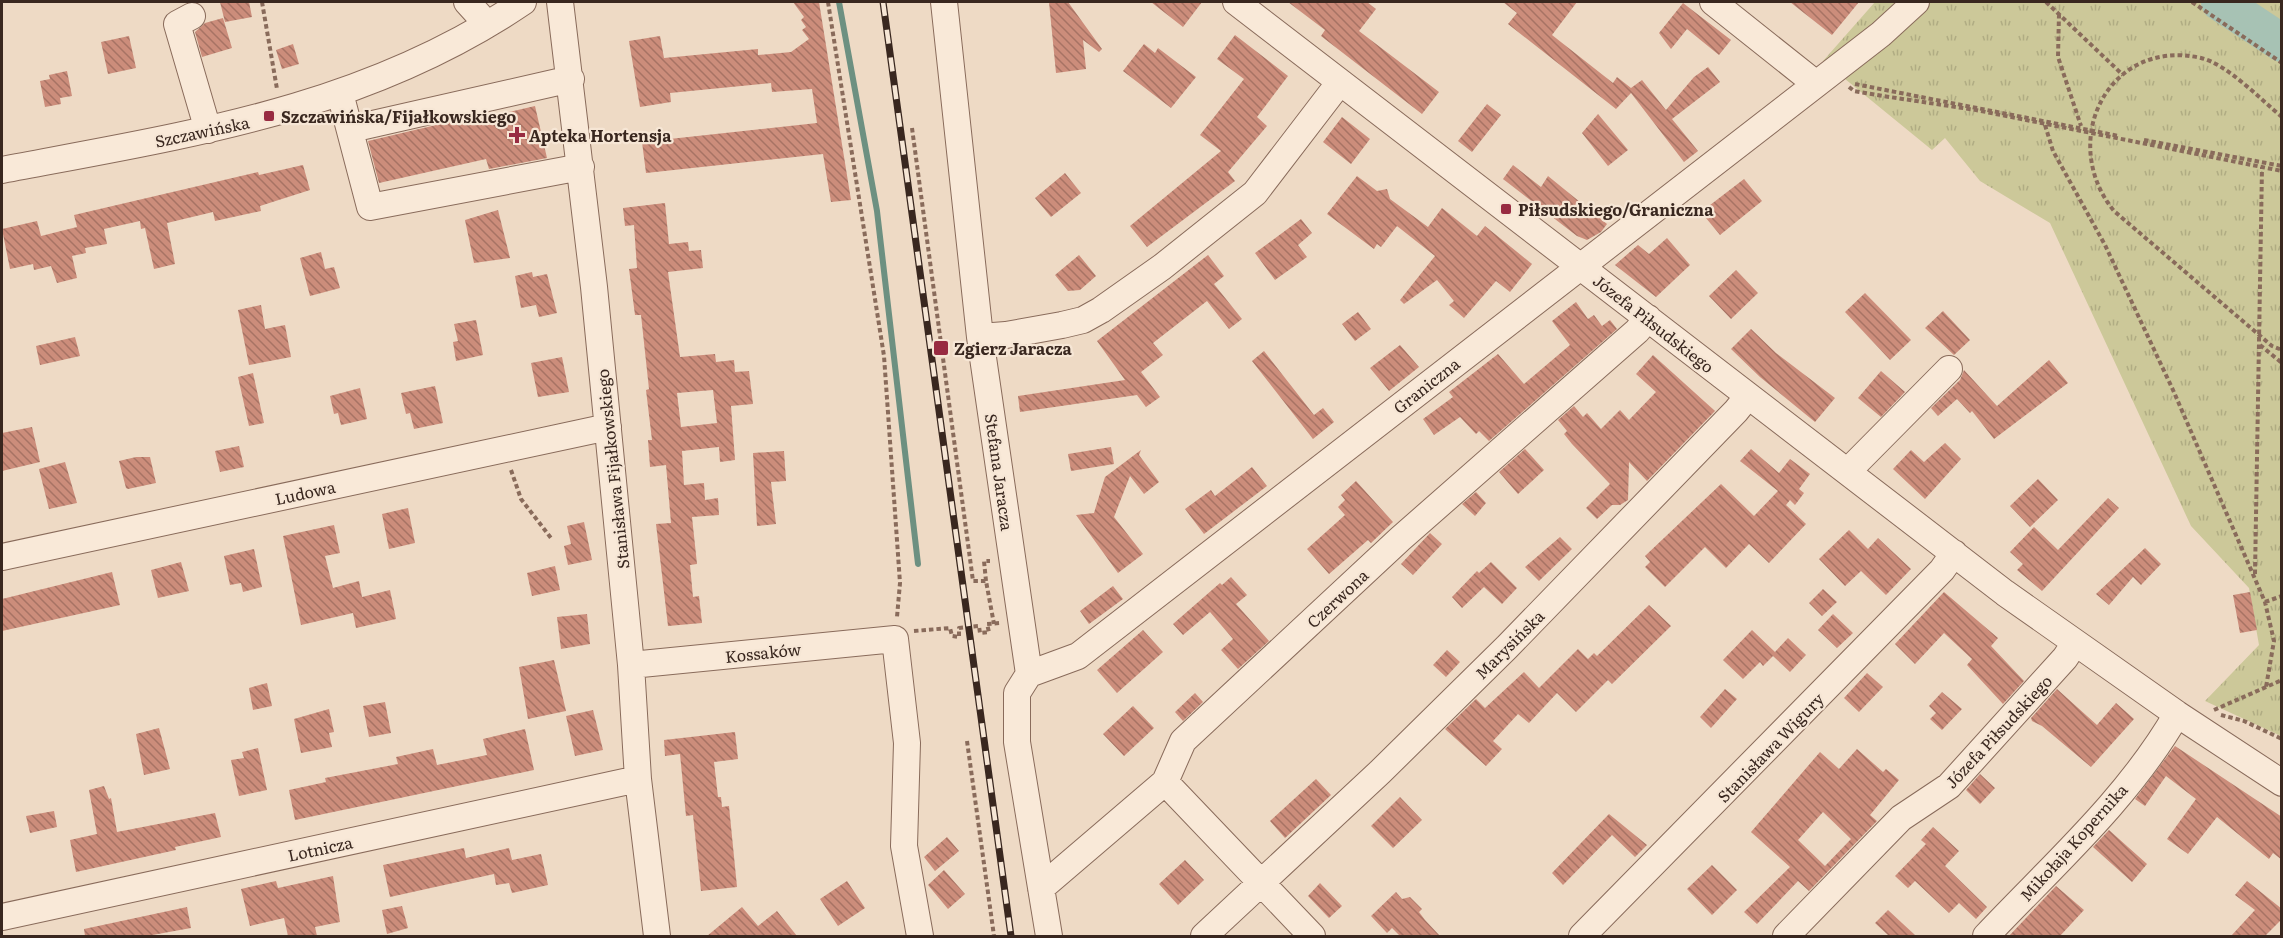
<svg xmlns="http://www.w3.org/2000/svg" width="2283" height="938" font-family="Literata,serif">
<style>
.park{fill:url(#park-tufts)}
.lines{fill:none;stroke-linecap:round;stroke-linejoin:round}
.stream{stroke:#6d9081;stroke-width:6}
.river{stroke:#a7c2b4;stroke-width:38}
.building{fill:url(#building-back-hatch);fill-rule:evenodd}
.minor-casing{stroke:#896b5b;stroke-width:28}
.path{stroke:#896b5b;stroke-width:4;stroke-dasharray:4.5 3;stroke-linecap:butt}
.minor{stroke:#f9e9d8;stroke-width:26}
.rail-casing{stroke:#39271f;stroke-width:7}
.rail{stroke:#f6e6d5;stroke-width:4.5;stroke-dasharray:14;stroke-linecap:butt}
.poi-dot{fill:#982b41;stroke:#f6e6d5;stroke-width:2}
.labels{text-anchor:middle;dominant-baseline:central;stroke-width:4.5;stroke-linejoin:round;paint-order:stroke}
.poi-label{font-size:16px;font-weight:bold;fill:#39271f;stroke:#f6e6d5;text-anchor:start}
.street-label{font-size:16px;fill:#39271f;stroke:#f6e6d5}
</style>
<defs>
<pattern id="park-tufts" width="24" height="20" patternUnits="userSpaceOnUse" patternTransform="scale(1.5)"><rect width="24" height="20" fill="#ccc899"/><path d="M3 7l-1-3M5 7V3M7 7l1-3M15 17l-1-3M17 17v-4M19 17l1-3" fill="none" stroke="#b0ac83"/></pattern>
<pattern id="building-back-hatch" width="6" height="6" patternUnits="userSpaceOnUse" patternTransform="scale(1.5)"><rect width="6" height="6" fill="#cc8d7b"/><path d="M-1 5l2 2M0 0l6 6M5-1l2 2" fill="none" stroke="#a77364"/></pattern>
</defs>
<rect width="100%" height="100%" fill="#eedac5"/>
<!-- park -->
<path class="park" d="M1875 2H2281V736L2205 701 2259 645 2249 588 2191 526 2050 223 1980 181 1945 138 1932 150 1823 61Z"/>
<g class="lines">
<!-- stream -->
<path class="stream" d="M839 2 877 211 918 564"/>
<!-- river -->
<path class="river" d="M2220 2 2282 43"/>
</g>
<!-- building -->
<path class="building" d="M220 2H249L252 17 225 22Z
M793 2H819L851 200 831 202 823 154 646 173 642 142 817 123 812 89 772 92 771 83 670 93 671 102 640 107 629 41 660 36 664 58 758 49V55L791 52 809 39 802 30 806 27 801 20 804 17Z
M1049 2H1068L1102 49 1099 52 1083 40 1086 69 1056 73Z
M1151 2H1202L1183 27Z
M1288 2H1367L1376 9 1359 31 1439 92 1422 114 1321 36 1325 30Z
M1503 2H1577L1552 35 1613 83 1617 77 1631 88 1642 80 1666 110 1694 77 1708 67 1720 82 1672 119 1698 151 1684 162 1631 93 1616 109 1508 24 1517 13Z
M1790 2H1859L1832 35Z
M1683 3 1731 40 1719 55 1687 29 1671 49 1659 33Z
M223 18 232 48 202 57 195 32 205 23Z
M1235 35 1288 76 1257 117 1267 126 1228 172 1235 181 1147 247 1130 226 1221 151 1200 135 1244 79 1217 59Z
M129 36 136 68 108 74 101 42Z
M293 44 299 64 282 69 276 50Z
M1144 44 1155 53 1158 48 1196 77 1171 108 1123 71Z
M67 71 72 96 60 98 61 104 45 107 40 81 50 79 49 75Z
M1487 104 1501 115 1472 152 1458 141Z
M535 106 547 158 489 169 486 159 379 183 368 141 483 114 484 118Z
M1598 114 1628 150 1608 166 1582 133Z
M1342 117 1370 139 1351 164 1323 142Z
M303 165 310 190 260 206 261 211 215 221 213 212 167 223 175 264 154 269 145 228 141 229 140 221 104 229 107 244 85 248 86 253 72 256 77 278 57 283 51 266 34 270 33 264 10 269 2 229 37 221 41 236 77 227 74 215 258 172 259 175Z
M1513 165 1541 187 1548 176 1607 224 1601 232 1587 240 1577 236 1503 179Z
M1065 173 1081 193 1051 217 1035 198Z
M1357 176 1377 191 1387 189 1390 199 1428 227 1442 208 1477 236 1485 226 1532 264 1510 292 1496 281 1464 318 1449 305 1454 301 1437 280 1404 304 1400 300 1435 256 1397 226 1381 247 1377 244 1374 249 1327 214Z
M1744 179 1762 201 1720 235 1701 212Z
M665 203 669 244 688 242 689 251 701 250 703 268 668 272 680 357 715 354 716 362 734 360 735 372 749 371 753 404 731 406 735 460 720 462 719 447 682 451 684 485 704 483 705 500 718 498 719 515 692 517 697 564 690 565 693 597 699 596 702 623 668 626 656 524 671 523 666 465 650 467 648 440H652L646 390 649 389 641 315H635L629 269 637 268 634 225 625 226 623 208ZM713 390 717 423 681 427 677 393Z
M498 210 510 258 474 263 465 220Z
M1301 219 1312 233 1298 245 1307 257 1275 280 1255 253Z
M1667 238 1690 265 1656 297 1615 265 1638 245 1649 254Z
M321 252 325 269 334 267 340 288 310 296 300 258Z
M1079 255 1096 276 1080 290 1068 291 1055 275Z
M1208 255 1224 276 1214 284 1242 319 1229 329 1207 301 1153 343 1163 355 1141 372 1160 397 1146 407 1137 395 1020 412 1018 396 1125 380 1097 341Z
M1736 270 1758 293 1731 319 1709 296Z
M532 272 533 277 547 274 557 313 539 317 536 305 521 308 515 276Z
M1865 293 1911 340 1890 360 1845 312Z
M1576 302 1588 319 1594 315 1602 326 1610 320 1617 329 1489 441 1479 431 1476 434 1460 417 1434 435 1423 419 1453 397 1449 392 1498 354 1524 384 1570 345 1552 321Z
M261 305 265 329 285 325 291 357 249 365 238 310Z
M1943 311 1970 340 1954 355 1925 328Z
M1358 312 1371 329 1355 341 1342 324Z
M476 320 483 355 456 361 453 342 458 341 454 324Z
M1751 329 1776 353 1835 398 1815 422 1760 377 1731 349Z
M75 337 80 356 40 365 36 346Z
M1400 345 1419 367 1389 391 1370 368Z
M1264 351 1314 415 1323 408 1334 422 1313 439 1252 361Z
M1653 355 1715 411 1647 481 1629 462 1628 500 1620 505H1612L1597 519 1586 508 1610 484 1572 444 1564 434 1567 431 1558 420 1574 406 1583 417 1587 413 1601 429 1620 410 1629 420 1656 392 1636 374Z
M562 357 569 392 538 397 531 363Z
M2049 360 2068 383 1994 439 1972 411 1970 413 1957 399 1938 416 1931 408 1960 380 1964 370 1997 406Z
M1881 371 1905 392 1881 417 1858 398Z
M253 373 264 423 249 426 238 377Z
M435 386 443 423 414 429 410 413 406 414 401 393Z
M360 388 367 419 341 425 338 413 334 414 330 396Z
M32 427 40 462 2 471V433Z
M1945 443 1961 459 1925 499 1893 469 1911 450 1924 462Z
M239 446 244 467 220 472 215 451Z
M1111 447 1114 464 1071 471 1068 454Z
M1525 449 1544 470 1518 494 1499 472Z
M1751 449 1779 473 1790 459 1810 474 1799 489 1804 493 1795 505 1790 500 1786 505 1806 524 1769 563 1749 544 1726 568 1705 547 1665 587 1645 567 1650 562 1645 556 1721 484 1754 516 1778 491 1740 461Z
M1141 450 1139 455 1159 482 1144 494 1130 476 1114 517 1143 554 1118 573 1076 515 1094 513 1105 477Z
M784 451 786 481 771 482 776 524 757 526 753 453Z
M136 457H150L156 483 128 489 126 488 119 461Z
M65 462 77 503 49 509 39 469Z
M1252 467 1267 486 1204 534 1185 509 1211 490 1215 496Z
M2038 479 2058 500 2030 527 2010 506Z
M1356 481 1393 522 1371 543 1368 540 1329 574 1307 549 1345 515 1338 507 1345 500 1341 495Z
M1476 492 1486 503 1475 516 1462 504Z
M2108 498 2119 508 2042 591 2017 570 2023 564 2010 552 2034 527 2058 550Z
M408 508 415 543 389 549 382 514Z
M584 522 592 560 568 565 564 546 571 544 567 526Z
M334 525 340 553 325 556 333 588 359 581 362 597 390 590 396 619 356 628 353 613 301 625 283 536Z
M1849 530 1868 549 1878 538 1911 569 1886 595 1861 571 1845 586 1819 559Z
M1430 533 1442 544 1413 575 1401 564Z
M1560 537 1572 549 1539 581 1525 567Z
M2145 548 2161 564 2141 585 2133 577 2109 605 2096 594Z
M254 549 262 587 243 592 241 583 230 585 224 556Z
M181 562 189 591 158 598 151 570Z
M1491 562 1517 588 1502 604 1484 587 1462 608 1452 597 1477 571 1479 573Z
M555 566 560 590 532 596 527 573Z
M112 572 120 605 2 631V599Z
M1231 577 1247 595 1236 604 1269 641 1238 669 1221 650 1233 639 1210 612 1183 635 1173 624 1220 583 1222 585Z
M1113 586 1123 599 1089 624 1080 611Z
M1823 589 1837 602 1822 616 1809 603Z
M1944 592 1998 638 1991 646 2024 681 2003 704 1967 665 1972 659 1944 633 1915 664 1895 644Z
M2250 592 2257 630 2240 633 2233 595Z
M1649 605 1671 626 1612 684 1608 680 1576 712 1557 693 1529 723 1518 714 1493 741 1502 749 1486 766 1445 729 1476 699 1485 708 1524 672 1539 688 1578 649 1588 659 1594 653 1597 656Z
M587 614 590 644 561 649 557 617Z
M1833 614 1853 633 1837 648 1818 630Z
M1143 630 1163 652 1117 693 1097 670Z
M1752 630 1775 652 1788 638 1806 655 1790 672 1773 656 1763 666 1760 662 1743 679 1723 660Z
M1447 650 1460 662 1446 677 1433 665Z
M554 660 566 711 528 719 519 667Z
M1867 673 1883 687 1859 712 1844 698Z
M267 683 272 706 253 710 249 688Z
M1725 689 1737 699 1711 728 1700 717Z
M2057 689 2097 725 2116 703 2134 719 2091 767 2042 726 2032 721 2031 718Z
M1942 692 1962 709 1942 730 1930 719 1936 713 1929 706Z
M1195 693 1203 702 1183 721 1175 712Z
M385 702 391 733 369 737 363 706Z
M1133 706 1154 728 1124 756 1103 734Z
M329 709 334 732 329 733 332 747 301 753 294 719Z
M593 710 603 750 575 756 566 716Z
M159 728 170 769 144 775 136 734Z
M525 729 534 770 295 820 289 790 326 782 325 778 398 764 396 757 433 749 437 765 487 755 483 739Z
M735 732 738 759 714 762 718 797H721L722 807 729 806 737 887 701 891 693 815 686 816 680 754 665 756 664 740Z
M2175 746 2282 817V860L2273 853 2269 859 2217 817 2188 854 2167 839 2196 799 2166 776 2145 806 2135 799Z
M258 748 267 790 239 796 231 760 244 758 242 752Z
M1857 749 1883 772 1886 769 1899 780 1870 815 1877 821 1809 891 1798 881 1757 924 1744 912 1790 867 1751 832 1820 752 1839 769ZM1823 812 1851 839 1825 866 1798 840Z
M1980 774 1995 788 1980 804 1966 790Z
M1316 779 1331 795 1285 838 1270 821Z
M104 786 109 799 111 798 117 832 215 813 221 837 175 847 176 850 76 872 70 840 97 834 89 790Z
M1400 797 1422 820 1393 848 1371 826Z
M54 811 57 827 30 833 26 816Z
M1609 814 1647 845 1635 857 1612 835 1563 885 1552 873Z
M1933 827 1959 851 1945 866 1987 907 1976 919 1959 903 1949 913 1915 881 1908 888 1895 876 1926 844 1921 840Z
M2109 830 2147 864 2132 882 2093 847Z
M947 837 959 851 935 871 924 857Z
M464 848 466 858 509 848 512 860 541 854 548 885 512 893 509 883 496 885 494 874 390 897 383 865Z
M1185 860 1204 880 1178 905 1159 884Z
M1712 865 1737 890 1712 915 1687 889Z
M944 870 965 894 948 909 928 885Z
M333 876 340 922 315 927 317 936H288L284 918 250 926 241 889 276 881 278 888Z
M847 881 865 908 838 926 820 899Z
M2247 881 2282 909V919L2265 936H2231L2255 910 2235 895Z
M1320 883 1342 906 1329 918 1308 896Z
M2056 886 2084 910 2060 936H2009Z
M1396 892 1402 899 1410 897 1422 909 1419 912 1425 920 1440 936H1400L1392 928 1387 933 1371 916Z
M402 906 408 928 387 934 382 910Z
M187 907 191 928 147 936H85L84 929Z
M742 907 758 926 777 911 797 936H707Z
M1888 910 1916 936H1889L1875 923Z"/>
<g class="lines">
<defs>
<path id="minor" d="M467 2 487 24
M560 2 594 287 631 665 638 779 657 936
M944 2 980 337 1029 674 1017 693V742L1049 936
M1236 2 2005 593 2177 714 2282 783
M1713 2 1816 84
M192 16 177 24 208 130
M340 93 370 207 581 167
M351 129 571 79
M2 170C186 135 363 110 523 2
M980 337 1006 335 1062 325 1083 320 1101 310 1162 267 1255 193 1340 82
M1848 471 1949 369
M2 557 608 427
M631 665 895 639 907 743 904 846 920 936
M1029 674 1078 656 1881 34 1916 2
M1165 782 1312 936
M1041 888 1165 782 1183 741 1400 539 1637 331 1648 318
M2 917 638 779
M1204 936 1380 772 1507 647 1736 411 1748 396
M1582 936 1942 570 1954 553
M1786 936 1901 818 1949 786 2065 658 2075 643
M1986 936C2052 866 2128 799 2177 714"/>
</defs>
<!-- minor casing -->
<use href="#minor" class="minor-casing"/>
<!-- path -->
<path class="path" d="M262 2 277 89
M828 2 884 356 900 583 897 617
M2046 2 2123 75
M2192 2 2282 63
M2059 14 2058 57 2081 126
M1855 84 2119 136
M1849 87 1854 91 1883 96 1976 110 2282 171
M2282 117C2260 99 2227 64 2201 58 2109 37 2057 141 2114 211L2272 346 2282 350
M2045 125 2053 151 2105 245 2173 390 2265 602 2274 641 2266 687
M912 128 973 581H986L994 624
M2144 140 2282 166
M2260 345 2282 363
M511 470 521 499 551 538
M2255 574 2262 167
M986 581 984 561H990
M2265 602 2282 596
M914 631 950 628 952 636 959 637V628L979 626 980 633 989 632 987 624 1000 623
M2214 710 2282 680
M2221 715 2244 721 2282 739
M967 741 994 936"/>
<!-- minor -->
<use href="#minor" class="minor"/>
<defs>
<path id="rail" d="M883 2 1011 936"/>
</defs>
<!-- rail casing -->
<use href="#rail" class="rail-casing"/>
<!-- rail -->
<use href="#rail" class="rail"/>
</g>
<!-- markers -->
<g class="poi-dot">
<rect x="263" y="110" width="12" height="12" rx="3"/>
<path d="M514 126h6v6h6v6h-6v6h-6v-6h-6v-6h6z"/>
<rect x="1500" y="203" width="12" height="12" rx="3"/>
<rect x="933" y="340" width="16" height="16" rx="3"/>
</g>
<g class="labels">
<!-- poi labels -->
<g class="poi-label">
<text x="281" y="116">Szczawińska/Fijałkowskiego</text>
<text x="529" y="135">Apteka Hortensja</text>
<text x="1518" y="209">Piłsudskiego/Graniczna</text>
<text x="954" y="348">Zgierz Jaracza</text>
</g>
<!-- street labels -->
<g class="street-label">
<text transform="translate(202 131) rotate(-12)">Szczawińska</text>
<text transform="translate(1654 323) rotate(38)">Józefa Piłsudskiego</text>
<text transform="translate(1426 385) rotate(-38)">Graniczna</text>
<text transform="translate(612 469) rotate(-96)">Stanisława Fijałkowskiego</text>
<text transform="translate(1000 472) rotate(82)">Stefana Jaracza</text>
<text transform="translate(305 492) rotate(-12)">Ludowa</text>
<text transform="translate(1337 598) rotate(-43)">Czerwona</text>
<text transform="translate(1509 644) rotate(-45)">Marysińska</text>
<text transform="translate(763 652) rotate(-6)">Kossaków</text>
<text transform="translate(1998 731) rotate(-47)">Józefa Piłsudskiego</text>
<text transform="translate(1770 747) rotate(-46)">Stanisława Wigury</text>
<text transform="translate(2073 842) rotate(-48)">Mikołaja Kopernika</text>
<text transform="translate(320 848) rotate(-12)">Lotnicza</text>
</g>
</g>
<!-- border -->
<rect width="2283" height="938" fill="none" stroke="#39271f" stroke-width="6"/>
</svg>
